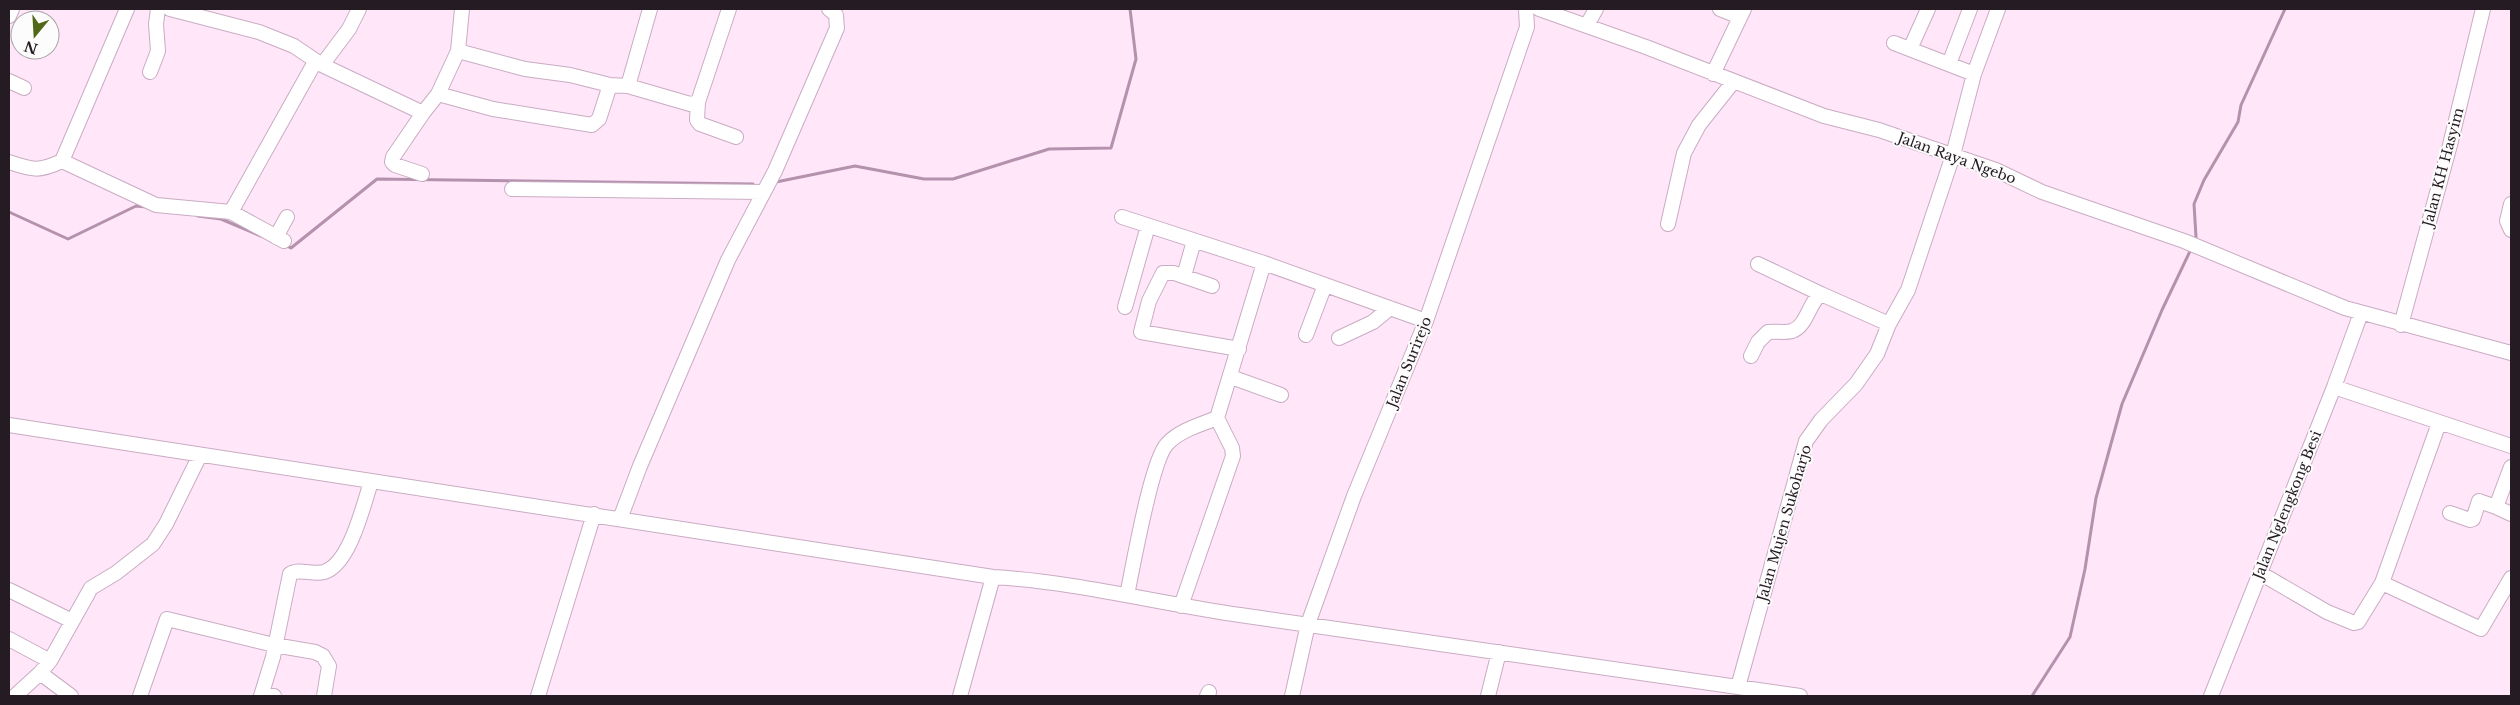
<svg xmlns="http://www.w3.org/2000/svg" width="2520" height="705" font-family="'Libre Baskerville',serif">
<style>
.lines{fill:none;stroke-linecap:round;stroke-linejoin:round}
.stream{stroke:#b492ad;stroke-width:3}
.minor-casing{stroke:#c9acc3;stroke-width:16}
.minor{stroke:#fff;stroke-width:14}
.labels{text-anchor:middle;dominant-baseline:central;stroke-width:4;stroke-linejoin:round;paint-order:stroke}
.street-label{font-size:14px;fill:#251b23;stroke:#fcfcfc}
</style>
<rect width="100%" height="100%" fill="#ffe6f9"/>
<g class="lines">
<!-- stream -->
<path class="stream" d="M776 182 855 166 924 179H953L1049 149 1111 148 1136 59 1130 9
M9 212 68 239 136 206 147 207
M198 216 221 219 261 236
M2194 241 2196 237 2194 204 2204 180 2238 122 2241 105 2285 9
M285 245 291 248 377 179 753 184
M2032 696 2070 637 2085 569 2096 498 2122 404 2162 310 2192 247"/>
<defs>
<path id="minor" d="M127 9 62 161 156 205 231 212 315 62
M170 9 259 32 294 46 322 65 349 29 359 9
M462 9 458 51 525 69 570 75 610 85
M1539 9 1646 47 1824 116 1879 130 1996 170 2042 192 2184 241 2345 308 2511 353
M1720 9 1740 17
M9 16 12 9
M1587 25 1596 9
M1894 43 1974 74
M1910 49 1928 9
M1949 64 1970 9
M322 65 423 113 438 94 493 109 592 125 599 119 610 85 628 86 690 104 698 102 729 9
M150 72 158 51 156 24 158 9
M1713 74 1744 9
M9 81 24 88
M628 86 650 9
M438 94 458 51
M698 102 697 120 700 124 736 137
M9 162C32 170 39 172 62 161
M422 174 395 165 392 162 393 157 423 113
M512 189 764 192
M2511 204 2507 221 2511 230
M231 212 284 241
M1122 217 1264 263 1426 321
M1668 224 1684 153 1699 125 1734 81
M276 237 287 217
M1758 264 1821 294
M1184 276 1194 241
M1212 286 1174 273H1163L1149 301 1141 332 1239 349
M1125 307 1148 226
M2401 325 2450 145 2483 9
M1306 335 1325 285
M1339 338 1373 322 1390 308
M1751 356 1758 342 1768 332C1776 331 1785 333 1792 331 1807 326 1809 302 1821 294L1889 324
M1231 377 1281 395
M2334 387 2511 446
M9 425 993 577C1077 582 1157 603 1240 615 1427 642 1614 669 1800 696
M2496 507 2511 514
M2450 513 2470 520 2473 519 2479 501 2496 507 2511 467
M620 519 640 466 728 260 775 171 837 28 836 15 829 9
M2260 573 2327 612 2354 623 2358 622 2382 583 2481 629 2511 578
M2382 583 2439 423
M9 590 72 621
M1127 595C1133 567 1151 461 1167 444 1180 430 1200 425 1217 418
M1181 606 1233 456 1232 448 1217 418 1264 263
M9 639 50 661
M40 673 50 661 91 588 116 573 153 544 166 524 200 455
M1738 687 1806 441 1821 420 1856 384 1877 354 1889 324 1908 290 1953 155 1974 74 1998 9
M262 695 274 696
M15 696 40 673 71 696
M140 696 167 619 274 645 315 652 323 656 329 666 324 696
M261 696 273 657 290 574C298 568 313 575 324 572 350 564 363 506 371 482
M538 696 594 514
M960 696 993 577
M1207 696 1209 692
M1292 696 1308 624 1354 496 1426 321 1527 27 1526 9
M1488 696 1499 652
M2211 696 2334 387 2361 313"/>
</defs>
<!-- minor casing -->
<use href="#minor" class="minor-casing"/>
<!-- minor -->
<use href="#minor" class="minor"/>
</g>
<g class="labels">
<!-- street labels -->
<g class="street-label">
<text transform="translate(1957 158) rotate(20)">Jalan Raya Ngebo</text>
<text transform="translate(2443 167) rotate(-75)">Jalan KH Hasyim</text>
<text transform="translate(1409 362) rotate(-68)">Jalan Surirejo</text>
<text transform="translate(2287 505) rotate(-68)">Jalan Nglengkong Besi</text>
<text transform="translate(1784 523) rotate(-74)">Jalan Mujen Sukoharjo</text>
</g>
</g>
<!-- border -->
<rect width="2520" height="705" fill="none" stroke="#251b23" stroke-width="20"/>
<!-- north arrow -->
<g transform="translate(35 35) rotate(198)"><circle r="24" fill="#fcfcfc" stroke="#a6a2a5"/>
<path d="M0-4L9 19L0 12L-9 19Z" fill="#506818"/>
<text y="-8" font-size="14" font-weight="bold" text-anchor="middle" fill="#251b23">N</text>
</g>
</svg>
